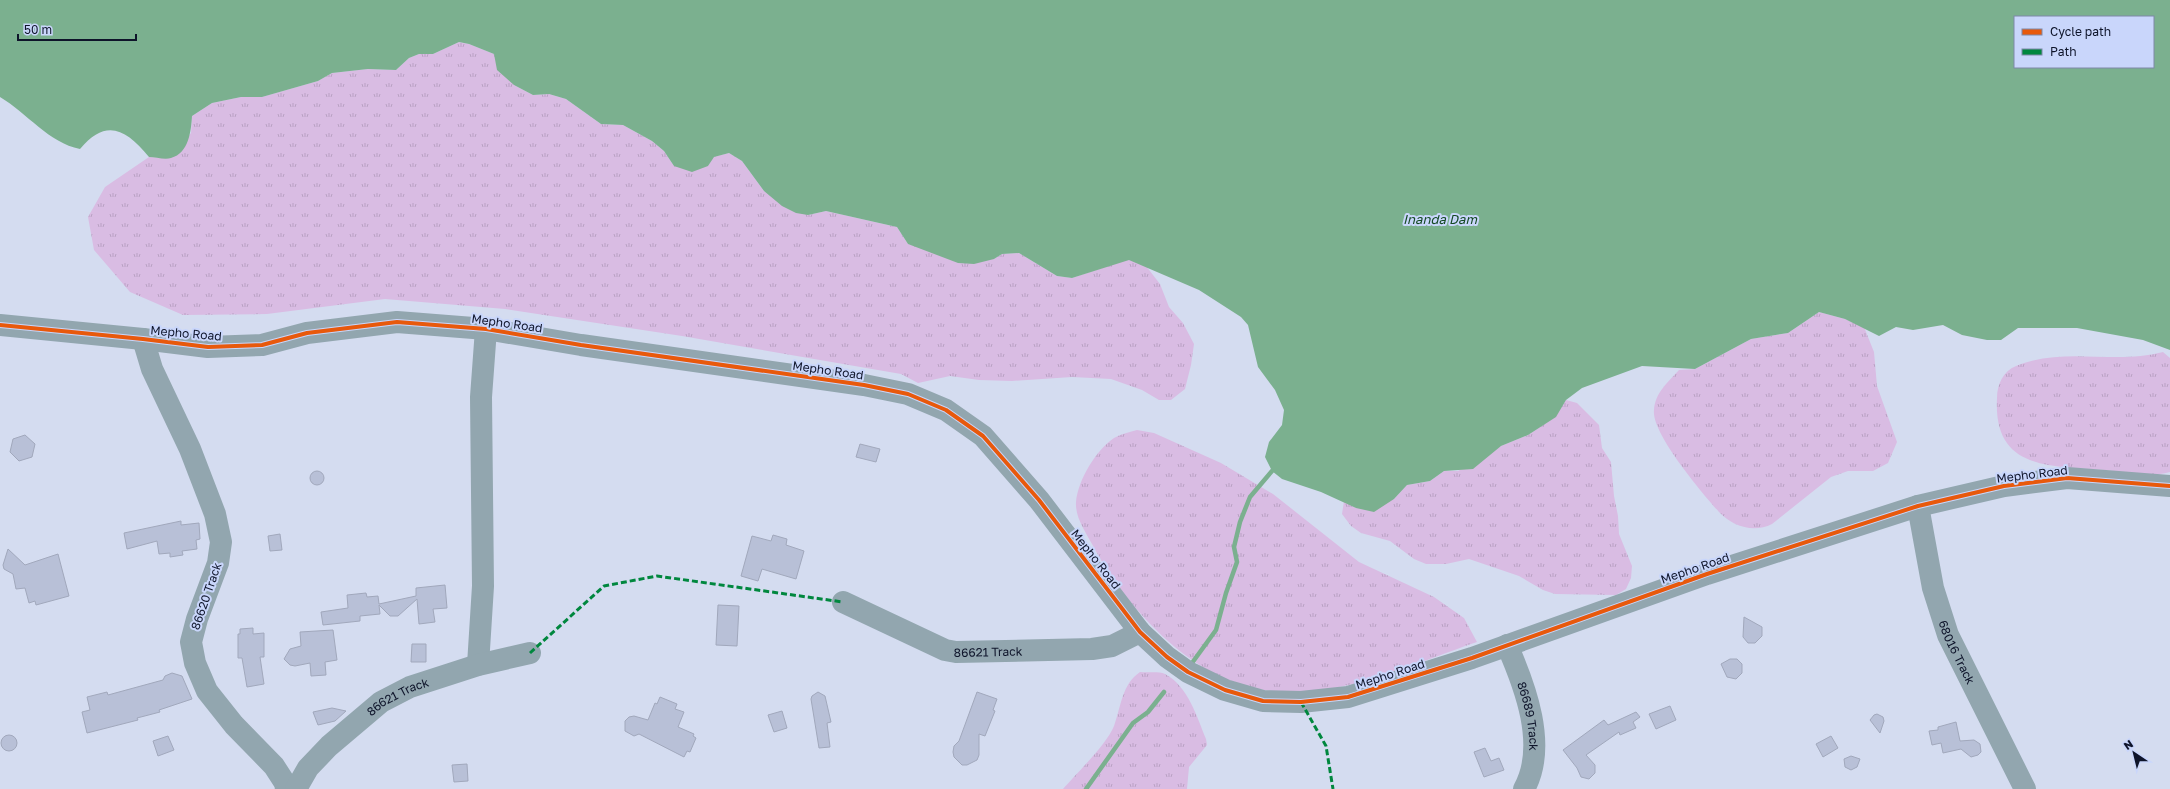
<svg xmlns="http://www.w3.org/2000/svg" width="2170" height="789" font-family="'Golos Text',sans-serif">
<style>
.grass{fill:url(#grass-tufts)}
.water{fill:#7bb08f;fill-rule:evenodd}
.lines{fill:none;stroke-linecap:round;stroke-linejoin:round}
.stream{stroke:#7bb08f;stroke-width:4.5}
.building{fill:#b8c0d7;stroke:#a1a8bc}
.minor{stroke:#92a6af;stroke-width:22}
.quiet{stroke:#00873e;stroke-width:3;stroke-dasharray:6 3;stroke-linecap:butt}
.cycleway-casing{stroke:#c9d6fb;stroke-width:6}
.cycleway{stroke:#e8590c;stroke-width:4}
.labels{text-anchor:middle;dominant-baseline:central;stroke-width:4;stroke-linejoin:round;paint-order:stroke}
.street-label{font-size:12px;fill:#0e142a;stroke:#c9d6fb}
.water-label{font-size:13px;font-style:italic;fill:#144923;stroke:#c9d6fb}
</style>
<defs>
<pattern id="grass-tufts" width="24" height="20" patternUnits="userSpaceOnUse"><rect width="24" height="20" fill="#d9bce3"/><path d="M3 7l-1-3M5 7V3M7 7l1-3M15 17l-1-3M17 17v-4M19 17l1-3" fill="none" stroke="#b9a1c3"/></pattern>
</defs>
<rect width="100%" height="100%" fill="#d4dcf0"/>
<!-- grass -->
<path class="grass" d="M459 42 469 44 494 54 514 85 533 95 549 94 566 99 601 124 623 125 652 141 664 151 674 166H708L713 157 729 153 742 161 764 191 808 215 826 211 897 227 908 244 994 259 1002 254 1019 253 1057 276 1072 278 1129 259 1146 266 1160 284 1169 307 1183 323 1194 344 1191 365 1185 389 1171 400H1159L1142 390 1111 379 1072 377 1012 381 979 380 950 376 918 383 901 374 682 336 505 309 385 299 267 314 183 315 130 292 94 250 88 217 105 187 149 157 170 158 191 133 192 116 212 103 241 97H262L318 81 332 73 368 69 396 70 409 58 419 54H433Z
M1819 312 1845 319 1864 327 1874 352 1877 386 1897 442 1888 463 1873 471H1848L1831 477 1772 524C1754 533 1733 527 1719 512 1703 494 1651 433 1654 410 1655 393 1668 382 1679 370L1695 369 1751 339 1788 333Z
M2163 352 2170 358V472C2149 478 2125 472 2104 470 2050 466 1993 470 1997 398 1997 385 2003 371 2016 366 2063 346 2115 365 2163 352Z
M1566 400 1577 403 1599 425 1602 448 1611 462 1614 496 1618 516 1619 534 1632 566 1631 578 1626 589 1616 595 1555 594 1543 590 1519 576 1469 559 1446 564H1426L1414 559 1390 541 1361 533 1351 526 1342 514 1344 501 1356 508 1394 499 1407 485 1430 481 1444 471H1458L1501 446 1528 435 1555 417Z
M1137 430 1154 433 1221 463 1273 494 1359 562 1434 597 1464 618 1477 642C1409 665 1337 701 1264 690 1191 680 1124 605 1092 544 1085 531 1075 517 1076 502 1078 480 1096 450 1114 438 1121 434 1130 432 1137 430Z
M1140 672C1147 673 1159 671 1165 674 1188 686 1197 717 1206 739L1207 745 1189 767 1187 789H1063C1076 774 1107 744 1114 726 1121 707 1122 684 1140 672Z"/>
<!-- water -->
<path class="water" d="M0 0H2170V350L2143 340 2077 328H2018L2001 340H1987L1962 335 1943 325 1913 330 1896 327 1879 336 1845 319 1819 312 1788 333 1751 339 1695 369 1642 366 1582 388 1566 400 1556 417 1528 435 1501 446 1473 469 1444 471 1430 481 1407 485 1394 499 1374 512 1356 508 1321 492 1282 479 1272 471 1265 457 1269 442 1282 425 1284 410 1275 390 1258 367 1248 325 1241 317 1199 290 1129 260 1072 278 1057 276 1019 253 1002 254 994 259 974 264 958 263 908 244 897 227 826 211 808 215 796 213 782 206 764 191 742 161 729 153 714 157 708 166 692 172 674 166 664 151 652 141 623 125 601 124 566 99 549 94 533 95 514 85 497 70 494 54 469 44 459 42 433 54H419L409 58 396 70 368 69 332 73 318 81 262 97H241L212 103 192 116C191 131 189 153 171 158 165 160 155 157 149 157 126 129 106 118 80 149 49 143 27 113 0 97ZM2015 17H2153V67H2015Z"/>
<g class="lines">
<!-- stream -->
<path class="stream" d="M1192 663 1216 630 1226 593 1237 562 1234 547 1240 522 1250 497 1272 471
M1086 789 1133 723 1148 712 1164 692"/>
</g>
<!-- building -->
<path class="building" d="M25 435 35 444 32 457 19 461 10 452 13 439Z
M860 444 880 449 876 462 856 457Z
M310 478a7 7 0 1 1 14 0a7 7 0 1 1-14 0Z
M181 521V525L199 523 200 539 196 540 197 549 182 551 183 555 170 557V553L159 554 157 541 127 549 124 533Z
M280 534 282 550 270 551 268 536Z
M773 535 787 539 786 545 804 551 796 579 762 569 758 581 741 576 752 536 771 541Z
M8 549 25 565 58 554 69 596 36 605 35 601 29 603 25 588 16 589 13 574 4 569 3 565Z
M445 585 447 608 433 609 435 622 419 624 417 599 398 616H390L379 605 380 614 360 616V621L323 625 321 612 348 608 347 595 366 593 367 597 378 596 379 604 416 596V588Z
M718 605 739 606 737 646 716 645Z
M1744 617 1762 627V636L1755 643H1748L1743 637Z
M253 628V634L264 633V657H260L264 684 247 687 242 658H238V634H240V629Z
M333 630 337 660 325 662 326 675 311 676 310 663 295 666 290 665 284 659 290 649 301 646 300 632Z
M412 644H426V662H411Z
M1730 659H1737L1742 664V673L1736 679 1727 677 1721 664Z
M172 673 182 676 192 699 159 710 160 712 137 718 138 720 87 733 82 712 90 710 87 697 107 692 108 695 163 680 165 676Z
M818 692 825 696 831 722 827 723 830 747 819 748 811 699 812 696Z
M977 692 997 699 993 710 995 711 985 736 979 734V755L977 760 967 765H962L954 757 953 752 954 746 959 741Z
M660 697 677 704 675 709 684 712 678 727 694 734 693 736 696 738 690 752 687 751 684 757 639 734 634 736 625 731V721L629 717 634 716 648 720 655 703 657 704Z
M1670 706 1676 720 1656 729 1649 714Z
M332 708 346 711 335 721 318 725 313 712Z
M782 711 787 728 774 732 768 715Z
M1636 712 1640 717 1633 722 1636 728 1620 735 1619 732 1586 755 1595 765V773L1589 779 1581 777 1577 768 1563 750 1604 720 1608 725Z
M1877 714 1883 717 1884 721 1880 733 1870 720 1874 715Z
M1956 722 1960 741 1974 740 1980 744 1981 752 1978 755 1971 757 1961 749 1943 753 1941 743 1932 745 1929 731 1938 730V727Z
M1 743a8 8 0 1 1 16 0a8 8 0 1 1-16 0Z
M168 736 174 750 158 756 153 741Z
M1831 736 1838 748 1823 757 1816 744Z
M1485 748 1491 761 1499 758 1504 770 1484 777 1474 752Z
M1851 756 1860 759 1857 767 1851 770 1845 767 1844 759Z
M467 764 468 781 454 782 452 765Z"/>
<g class="lines">
<!-- minor -->
<g class="minor">
<path d="M0 325 143 339 208 347 262 345 307 333 397 322 486 329 581 345 864 385 908 394 946 410 983 436 1039 500 1140 632 1167 657 1188 672 1225 690 1263 701 1301 702 1348 697 1472 658 1707 574 1918 506 2004 486 2067 478 2170 486"/>
<path d="M143 339 152 369 190 449 215 514 221 542 218 563 197 619 191 642 195 663 207 691 234 725 274 766 285 783 286 789"/>
<path id="s1" d="M1918 506 1933 588 1948 635 2025 789"/>
<path id="s2" d="M843 602 945 650 956 652 1092 649 1112 646 1140 632"/>
<path id="s3" d="M1507 645C1525 686 1548 746 1524 789"/>
<path d="M478 665 483 586 481 397 486 329"/>
<path id="s4" d="M296 789 308 768 329 746 381 702 410 687 478 665 530 653"/>
</g>
<!-- quiet -->
<path class="quiet" d="M530 653 604 586 657 576 843 602
M1301 702 1326 746 1333 789"/>
<defs>
<path id="cycleway" d="M0 325 143 339 208 347 262 345 307 333 397 322 486 329 581 345 864 385 908 394 946 410 983 436 1039 500 1140 632 1167 657 1188 672 1225 690 1263 701 1301 702 1348 697 1472 658 1707 574 1918 506 2004 486 2067 478 2170 486"/>
</defs>
<!-- cycleway casing -->
<use href="#cycleway" class="cycleway-casing"/>
<!-- cycleway -->
<use href="#cycleway" class="cycleway"/>
</g>
<g class="labels">
<!-- street labels -->
<g class="street-label">
<text transform="translate(507 323) rotate(8)">Mepho Road</text>
<text transform="translate(186 333) rotate(5)">Mepho Road</text>
<text transform="translate(828 370) rotate(8)">Mepho Road</text>
<text transform="translate(2032 474) rotate(-7)">Mepho Road</text>
<text transform="translate(1096 559) rotate(52)">Mepho Road</text>
<text transform="translate(1695 568) rotate(-19)">Mepho Road</text>
<text transform="translate(206 596) rotate(-71)">86620 Track</text>
<text stroke="none"><textPath href="#s2" startOffset="156">86621 Track</textPath></text>
<text stroke="none"><textPath href="#s1" startOffset="152">68016 Track</textPath></text>
<text transform="translate(1390 674) rotate(-18)">Mepho Road</text>
<text stroke="none"><textPath href="#s4" startOffset="140">86621 Track</textPath></text>
<text stroke="none"><textPath href="#s3" startOffset="75">86689 Track</textPath></text>
</g>
<!-- water labels -->
<g class="water-label">
<text x="1440" y="219">Inanda Dam</text>
</g>
</g>
<!-- legend -->
<rect x="2014" y="16" width="140" height="52" fill="#c9d6fb" stroke="#7e88a7"/>
<rect x="2022" y="29" width="20" height="6" fill="#e8590c" stroke="#7e88a7"/>
<text x="2050" y="36" font-size="12" fill="#0e142a">Cycle path</text>
<rect x="2022" y="49" width="20" height="6" fill="#00873e" stroke="#7e88a7"/>
<text x="2050" y="56" font-size="12" fill="#0e142a">Path</text>
<!-- north arrow -->
<g transform="translate(2134 753) rotate(325)" stroke="#c9d6fb" stroke-width="3" paint-order="stroke">
<path d="M0-3L7 15L0 10L-7 15Z" fill="#0e142a"/>
<text y="-6" font-size="11" font-weight="bold" text-anchor="middle" fill="#0e142a">N</text>
</g>
<!-- scale -->
<path d="M18 34v6h118v-6" fill="none" stroke="#0e142a" stroke-width="2"/>
<text x="24" y="34" font-size="12" fill="#0e142a" stroke="#c9d6fb" stroke-width="3" paint-order="stroke">50 m</text>
</svg>
